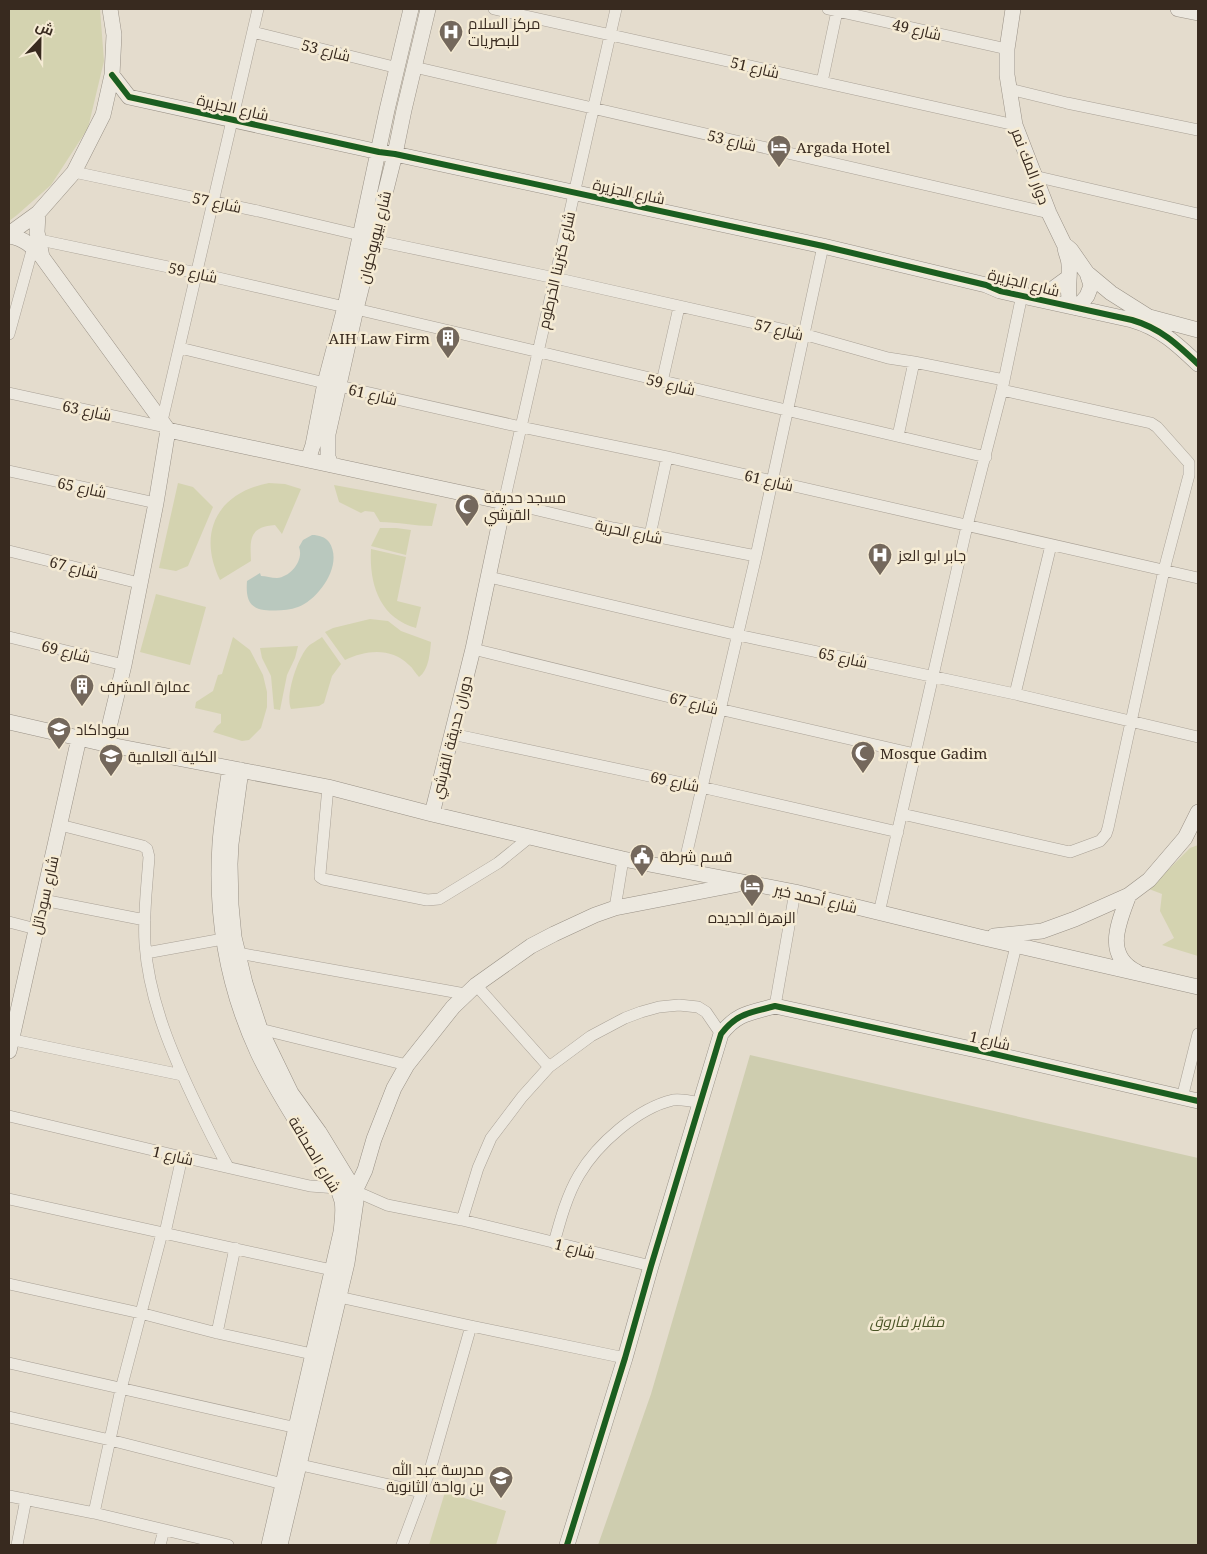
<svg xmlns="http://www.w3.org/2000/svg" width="1207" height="1554" font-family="'Noto Serif',Cairo,serif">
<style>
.green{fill:#d4d3b0}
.cemetery{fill:#cecdaf}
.water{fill:#b9c8be}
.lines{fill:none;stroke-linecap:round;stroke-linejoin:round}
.street-casing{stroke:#a9a196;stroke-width:12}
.secondary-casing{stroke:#999186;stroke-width:16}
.street{stroke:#ece8df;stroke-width:11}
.secondary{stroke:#ece8df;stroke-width:15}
.cycleway-casing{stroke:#f5ebd4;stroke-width:9}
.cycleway{stroke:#1b5e20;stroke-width:6}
.labels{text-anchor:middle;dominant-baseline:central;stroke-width:5;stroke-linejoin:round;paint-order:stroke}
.poi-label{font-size:15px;fill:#382a1f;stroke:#f5ebd4;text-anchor:start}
.street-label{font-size:15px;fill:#382a1f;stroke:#f5ebd4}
.park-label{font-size:15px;font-style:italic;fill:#495426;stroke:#f5ebd4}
</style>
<rect width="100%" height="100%" fill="#e4dccd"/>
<!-- green -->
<path class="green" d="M9 9H100L104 61 88 128 51 185 17 215 9 221Z
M178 483 193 487 213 507 188 566 176 571 159 568Z
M269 483 285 484 301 489 282 534 275 525C249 527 250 539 251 561L220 580C197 533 217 493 269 483Z
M334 485 437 504 432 526C415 526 398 522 380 522L374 512 365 511 361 513 339 502Z
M380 528H396L411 530 406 555 371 546Z
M371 549 406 557 397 601 421 607 416 628C379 618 369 583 371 549Z
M156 594 206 607 190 665 140 652Z
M370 619 388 621 401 631 431 642C430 652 429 670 419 677 415 673 413 668 409 665 391 647 366 650 345 660L325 632 333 628Z
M233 637 250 650 263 675 267 692V707L261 728 249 740 242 741 213 732 217 726 221 723V714L195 708 196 702 213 691 218 675 222 674Z
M322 637 341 664 332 676 324 703 319 706 291 709C285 696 297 661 306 649 309 644 317 641 322 637Z
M298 646 295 658 287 675 280 710 274 709 271 676 262 658 260 648Z
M1198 845V956L1162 945 1174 938 1160 911 1162 894 1149 889 1190 848Z
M445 1492 506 1511 496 1545H429Z"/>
<!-- cemetery -->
<path class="cemetery" d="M750 1055 1198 1158V1545H598L651 1394Z"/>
<!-- water -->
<path class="water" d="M312 535C319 535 325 537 329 542 344 564 319 599 298 607 287 611 275 611 264 610 247 608 246 595 247 581L260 573 261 576C266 576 271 578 277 578 291 577 304 560 299 547L303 540Z"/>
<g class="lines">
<defs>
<path id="street" d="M494 9 1015 125
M616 9 504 502 613 528 756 556
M828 9 1007 49
M253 32 398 68
M414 67 1049 213
M822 82 837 11
M1009 89 1067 103 1198 130
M74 172 258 211 360 235
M1034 176 1198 214
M40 240 197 273 345 307
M373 240 555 278 803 334 888 358 914 362 1004 380
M356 309 986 457
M9 334 33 247
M180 348 325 383
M662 382 679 307
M339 386 521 427 667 457 1198 578
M9 393 165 427
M162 421 258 9
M898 436 914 362
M9 471 156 503
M650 535 667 457
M9 551 139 583
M489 577 738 635 1015 694 1198 737
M9 637 124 665
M473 649 719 709 915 754
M1015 694 1051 545
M452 734 701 787 898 832
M328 787 320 874V877L323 879 427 900 439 899 498 863 530 837
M902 814 1070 852 1100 841 1106 834 1108 828 1164 570 1189 475V463L1157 427 1151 423 1002 390
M60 825 143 846 147 849 149 857C147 886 143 915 145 944 149 1001 173 1056 197 1106 207 1127 217 1147 228 1167
M683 869 756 556 823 246
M43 900 145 920
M615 908 623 859
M879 913 967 526 1002 390 1023 290
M9 922 36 929
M146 953 223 939
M238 953 465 994
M476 985 549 1067
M775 1006 795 892
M260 1029 407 1065
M9 1039 182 1075
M990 1053 1016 946
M1182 1098 1198 1034
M9 1116 182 1157 310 1186 337 1188
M355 1191 387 1205 462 1220 651 1266
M9 1199 332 1270
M462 1220 478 1168 491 1138 522 1097 549 1067 591 1036 625 1018 641 1012 659 1007 679 1005 698 1007 706 1012 721 1034
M165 1233 182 1157
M554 1243C560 1221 567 1195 579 1175 597 1144 638 1108 673 1100 683 1099 691 1101 700 1103
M9 1284 140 1313 217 1333 312 1354
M339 1297 471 1326 625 1358
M217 1333 235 1248
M9 1363 288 1426H296
M9 1417 110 1440 283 1484
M292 1463 421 1492
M9 1496 94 1513 228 1545
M94 1513 121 1389 162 1233
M17 1545 26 1499
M160 1545 164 1530
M402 1545 430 1470 471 1326"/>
<path id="secondary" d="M1013 9 1007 49V75L1015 125 1049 213 1064 244 1071 250 1087 273 1090 282 1091 286 1087 296 1077 308
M1178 9 1198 13
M112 75 129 97 379 152 395 154 823 246 986 285 1000 291 1132 320C1160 328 1177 344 1198 364
M38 213 37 232 42 257
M9 234 38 213 74 172 103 115 112 75 114 35 110 9
M9 236C24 238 32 246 42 257L168 430
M1065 248C1066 254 1069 259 1069 265 1071 279 1065 293 1072 307
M1087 273 1111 293 1149 317
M1039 293 1054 288 1069 277
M1142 315 1198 330
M168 430 504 502 473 649 432 814 328 787 105 744 124 665 156 503Z
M308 460 313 445 325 383 345 307 387 110 411 9
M331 465 328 457V434L356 309 395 154 404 110 428 9
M9 722 105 744
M230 768C226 793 222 818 220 843 215 917 227 986 258 1053 274 1087 294 1117 313 1148 324 1166 337 1181 342 1201 344 1211 342 1222 341 1232L269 1545
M241 770 231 844 230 864 231 905 234 937 245 983 260 1029 291 1093 319 1132 355 1191 356 1201 347 1263 280 1545
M432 814 623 859 795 892 980 937 1198 987
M1129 895C1119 922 1103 955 1137 972
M994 936 1042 931 1075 919 1129 895 1149 880 1185 838 1198 812
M9 1051 79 738
M349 1190 355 1191 365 1170 374 1139 394 1088 407 1065 453 1007 476 985 531 946 554 934 595 915 615 908 739 884
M567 1545 625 1358 651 1266 721 1034C737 1013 750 1013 775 1006L990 1053 1198 1101"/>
</defs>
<!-- street casing -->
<use href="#street" class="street-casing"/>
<!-- secondary casing -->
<use href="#secondary" class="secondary-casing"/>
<!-- street -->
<use href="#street" class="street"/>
<!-- secondary -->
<use href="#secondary" class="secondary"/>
<defs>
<path id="cycleway" d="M112 75 129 97 379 152 395 154 823 246 986 285 1000 291 1132 320C1160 328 1177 344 1198 364
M567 1545 625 1358 651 1266 721 1034C737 1013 750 1013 775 1006L990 1053 1198 1101"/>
</defs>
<!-- cycleway casing -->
<use href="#cycleway" class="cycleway-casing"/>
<!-- cycleway -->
<use href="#cycleway" class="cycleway"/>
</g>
<!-- icons -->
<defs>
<symbol id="hospital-pin" viewBox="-11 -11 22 30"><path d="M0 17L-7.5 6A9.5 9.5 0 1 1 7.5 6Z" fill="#74685c" stroke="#f5ebd4"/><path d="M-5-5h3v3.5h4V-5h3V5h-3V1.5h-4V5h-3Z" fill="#fff"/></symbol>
<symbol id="hotel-pin" viewBox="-11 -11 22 30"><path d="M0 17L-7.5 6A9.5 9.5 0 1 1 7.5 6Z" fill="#74685c" stroke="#f5ebd4"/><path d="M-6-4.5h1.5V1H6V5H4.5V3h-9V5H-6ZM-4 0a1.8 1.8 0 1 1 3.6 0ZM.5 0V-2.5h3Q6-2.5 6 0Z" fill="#fff"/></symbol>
<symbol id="building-pin" viewBox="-11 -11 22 30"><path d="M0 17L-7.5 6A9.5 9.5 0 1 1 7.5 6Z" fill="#74685c" stroke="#f5ebd4"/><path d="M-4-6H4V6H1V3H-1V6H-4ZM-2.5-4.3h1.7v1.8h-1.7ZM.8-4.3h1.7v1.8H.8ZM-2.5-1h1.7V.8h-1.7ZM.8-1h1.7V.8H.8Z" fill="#fff"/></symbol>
<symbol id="mosque-pin" viewBox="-11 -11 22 30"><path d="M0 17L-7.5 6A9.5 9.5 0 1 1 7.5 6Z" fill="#74685c" stroke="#f5ebd4"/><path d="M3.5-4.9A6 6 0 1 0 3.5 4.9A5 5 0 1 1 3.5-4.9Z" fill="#fff"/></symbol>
<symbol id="university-pin" viewBox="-11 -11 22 30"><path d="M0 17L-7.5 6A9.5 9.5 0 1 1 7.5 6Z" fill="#74685c" stroke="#f5ebd4"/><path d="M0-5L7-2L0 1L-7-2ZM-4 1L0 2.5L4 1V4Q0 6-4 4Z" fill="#fff"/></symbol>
<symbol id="civic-pin" viewBox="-11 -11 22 30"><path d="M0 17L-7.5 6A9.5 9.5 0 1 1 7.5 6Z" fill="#74685c" stroke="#f5ebd4"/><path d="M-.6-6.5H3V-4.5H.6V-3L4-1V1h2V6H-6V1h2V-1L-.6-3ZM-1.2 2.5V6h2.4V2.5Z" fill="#fff"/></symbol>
<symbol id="school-pin" viewBox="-11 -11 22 30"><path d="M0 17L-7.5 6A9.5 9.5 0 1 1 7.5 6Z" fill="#74685c" stroke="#f5ebd4"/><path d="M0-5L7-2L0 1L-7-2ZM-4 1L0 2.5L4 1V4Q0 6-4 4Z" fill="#fff"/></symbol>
</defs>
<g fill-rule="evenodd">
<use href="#hospital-pin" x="437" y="18" width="28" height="38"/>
<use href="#hotel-pin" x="765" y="133" width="28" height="38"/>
<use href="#building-pin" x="434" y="324" width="28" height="38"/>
<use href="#mosque-pin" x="453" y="492" width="28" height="38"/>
<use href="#hospital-pin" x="866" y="541" width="28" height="38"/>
<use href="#building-pin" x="68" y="672" width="28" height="38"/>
<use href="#university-pin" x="45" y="715" width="28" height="38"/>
<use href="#mosque-pin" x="849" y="739" width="28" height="38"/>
<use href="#university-pin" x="97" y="742" width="28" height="38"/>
<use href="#civic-pin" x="628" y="842" width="28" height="38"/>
<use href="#hotel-pin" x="738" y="872" width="28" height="38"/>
<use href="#school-pin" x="487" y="1464" width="28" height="38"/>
</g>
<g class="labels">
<!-- poi labels -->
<g class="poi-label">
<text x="468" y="23">مركز السلام<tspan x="468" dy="17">للبصريات</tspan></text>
<text x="796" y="147">Argada Hotel</text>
<text x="430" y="338" text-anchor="end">AIH Law Firm</text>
<text x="484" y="497">مسجد حديقة<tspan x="484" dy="17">القرشي</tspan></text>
<text x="898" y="555">جابر ابو العز</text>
<text x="100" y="686">عمارة المشرف</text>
<text x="76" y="729">سوداكاد</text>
<text x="880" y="753">Mosque Gadim</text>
<text x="128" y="756">الكلية العالمية</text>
<text x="660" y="856">قسم شرطة</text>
<text x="752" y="917" text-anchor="middle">الزهرة الجديده</text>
<text x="484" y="1469" text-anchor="end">مدرسة عبد الله<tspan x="484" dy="17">بن رواحة الثانوية</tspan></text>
</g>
<!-- street labels -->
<g class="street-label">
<text transform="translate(917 29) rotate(13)">شارع 49</text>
<text transform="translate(326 50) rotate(14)">شارع 53</text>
<text transform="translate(755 67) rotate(13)">شارع 51</text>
<text transform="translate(233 107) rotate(13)">شارع الجزيرة</text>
<text transform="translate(732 140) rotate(13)">شارع 53</text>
<text transform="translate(1031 166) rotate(69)">دوار المك نمر</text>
<text transform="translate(629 191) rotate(12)">شارع الجزيرة</text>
<text transform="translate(217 202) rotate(12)">شارع 57</text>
<text transform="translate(374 237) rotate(-76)">شارع بيويوكوان</text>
<text transform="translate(556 270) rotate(-77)">شارع كترينا الخرطوم</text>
<text transform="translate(193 272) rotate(12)">شارع 59</text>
<text transform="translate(1024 282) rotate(14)">شارع الجزيرة</text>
<text transform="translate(779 329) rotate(13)">شارع 57</text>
<text transform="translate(671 384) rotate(13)">شارع 59</text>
<text transform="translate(373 394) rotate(13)">شارع 61</text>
<text transform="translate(87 410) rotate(12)">شارع 63</text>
<text transform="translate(769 480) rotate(13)">شارع 61</text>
<text transform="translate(82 487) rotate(12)">شارع 65</text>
<text transform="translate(629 531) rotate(12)">شارع الحرية</text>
<text transform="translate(74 567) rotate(14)">شارع 67</text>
<text transform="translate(66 651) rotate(14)">شارع 69</text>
<text transform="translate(843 657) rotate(12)">شارع 65</text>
<text transform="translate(694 703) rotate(14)">شارع 67</text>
<text transform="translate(451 737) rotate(-76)">دوران حديقة القرشي</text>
<text transform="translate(675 781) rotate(12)">شارع 69</text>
<text transform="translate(44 895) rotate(-77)">شارع سوداتل</text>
<text transform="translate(816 898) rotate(13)">شارع أحمد خير</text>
<text transform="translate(990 1040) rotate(13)">شارع 1</text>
<text transform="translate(315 1154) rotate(59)">شارع الصحافة</text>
<text transform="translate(173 1155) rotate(13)">شارع 1</text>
<text transform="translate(575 1248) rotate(14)">شارع 1</text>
</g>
<!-- park labels -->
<g class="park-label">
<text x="907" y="1321">مقابر فاروق</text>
</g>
</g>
<!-- border -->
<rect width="1207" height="1554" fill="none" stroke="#382a1f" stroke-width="20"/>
<!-- north arrow -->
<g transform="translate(40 40) rotate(22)" stroke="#f5ebd4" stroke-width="4" paint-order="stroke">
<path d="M0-4L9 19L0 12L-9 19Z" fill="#382a1f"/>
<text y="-8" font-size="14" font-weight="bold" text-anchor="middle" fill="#382a1f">ش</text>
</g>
</svg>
